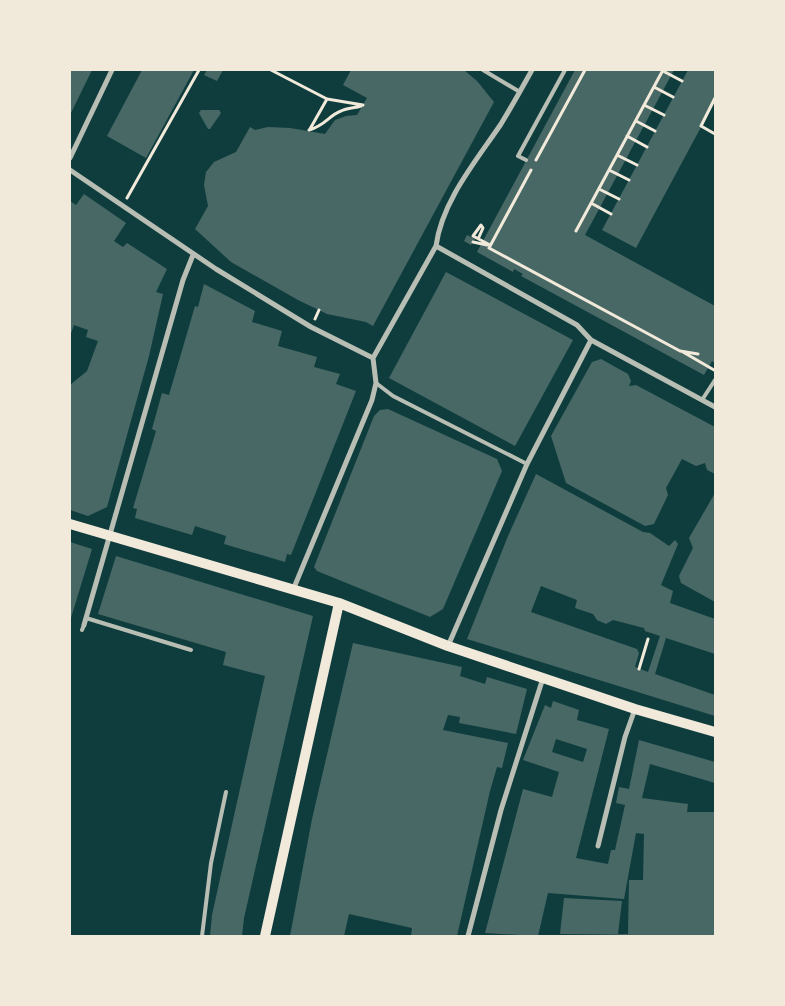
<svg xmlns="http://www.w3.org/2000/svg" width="785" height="1006" font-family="Manrope,sans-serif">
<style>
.building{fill:#486865;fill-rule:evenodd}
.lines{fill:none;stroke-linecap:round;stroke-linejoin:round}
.path{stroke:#f1e9da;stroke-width:3}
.service{stroke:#b8beb3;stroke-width:4}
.minor{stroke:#b8beb3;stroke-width:5}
.secondary{stroke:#f1e9da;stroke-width:10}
</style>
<rect width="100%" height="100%" fill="#0f3d3e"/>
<!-- building -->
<path class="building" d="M70 70H92L70 115Z
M142 70H194L146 158 107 136Z
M207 70H223L217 81 204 75Z
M351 70H464L477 81 494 102 373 326 366 322 327 314 298 300 231 262 195 229 208 206 204 185 206 172 214 162 236 152 250 127 255 130 268 127 290 128 325 134 335 120 346 116 357 115 367 98 343 85Z
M575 70H674L585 235 715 306V363L712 361 704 375 521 276 523 274 514 269 513 272 477 252Z
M688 70H715V101L636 248 602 230Z
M201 110H219L221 113 210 129H208L199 113Z
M84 194 126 223 114 241 123 247 127 243 167 269 156 292 163 294 149 356 107 507 88 516 70 510V385L87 371 98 341 86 337 88 330 74 325 70 336V201L76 205Z
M467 235 475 239 471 245 464 241Z
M446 272 573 340 515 446 389 378Z
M204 284 255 311 252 322 282 331 278 346 317 357 314 367 340 374 336 384 356 391 291 555 287 554 285 562 224 544 226 536 195 526 192 535 135 518 137 509 133 508 156 431 152 429 162 393 169 395 195 306 198 307Z
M601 359 628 374 631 381 629 386 636 385 715 427V474L707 470 705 463 696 466 682 459 666 488 668 495 654 524 645 526 566 483 551 436 592 362Z
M388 409 497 459 502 471 443 609 430 617 317 571 314 567 374 416 380 410Z
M536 474 643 532 650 533 669 546 675 540 678 544 661 585 673 591 670 603 715 619V654L666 638 655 674 715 695V716L467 639 508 536ZM541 586 577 600 575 608 593 614 597 620 606 624 613 620 644 628 645 631 660 636 648 672 635 667 639 653 637 649 531 612Z
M715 493V602L681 583 679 576 693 548 689 538Z
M70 542 92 549 70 621Z
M116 556 313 616 244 918 242 936H210L212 915 265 676 223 665 226 652 98 614Z
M353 643 462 667 460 676 485 684 487 677 527 689 516 734 459 723 460 717 448 715 443 730 508 743 502 768 497 767 490 791 457 936H411L412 928 349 914 344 936H290L312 819Z
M553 701 579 710 577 720 609 729 576 858 608 864 611 850H615L625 805 616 803 619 787 629 789 639 740 715 762V783L650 764 642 798 688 804 687 812H715V936L560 934 564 898 622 901 618 934H628L629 880H643L644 834 636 833 624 899 548 893 538 936 485 933 523 789 552 797 559 772 523 760 545 705 551 708ZM556 739 587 749 583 762 552 752Z"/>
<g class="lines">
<!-- path -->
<path class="path" d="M271 70 327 99 363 105
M663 71 682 81
M654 87 673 97
M715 98 701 126 715 134
M644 105 664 115
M636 121 655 131
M310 129 327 99
M309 130C326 125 328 116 341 111 347 108 355 108 361 106
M627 136 647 147
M617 155 637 165
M536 160 585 70
M531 170 489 248 680 351 698 354
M609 170 629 180
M599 189 619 199
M127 198 199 70
M591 203 611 214
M576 231 663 70
M479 237 483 228 481 225 473 236 490 245
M473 242 487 245
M315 319 319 310
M683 352 714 370
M639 669 648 639"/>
<!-- service -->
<path class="service" d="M483 70 520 92
M526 160 518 156 565 70
M376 383 393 396 527 464
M702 400 715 380
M86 618 191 650
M82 630 84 625
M202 936 211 863 226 792"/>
<!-- minor -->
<path class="minor" d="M70 158 112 70
M70 170 216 269 311 327 373 358
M436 246 577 325 591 340 715 407
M293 590 372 400 376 383 373 358 436 246C442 201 476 161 501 124 512 106 522 88 532 70
M84 625 183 280 193 255
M448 646 527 464 591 340
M598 846 625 737 635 709
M468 936 501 810 543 678"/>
<!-- secondary -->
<path class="secondary" d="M70 524 339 603 448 646 635 709 715 732
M265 936 339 603"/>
</g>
<!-- border -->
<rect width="785" height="1006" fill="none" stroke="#f1e9da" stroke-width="142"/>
</svg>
